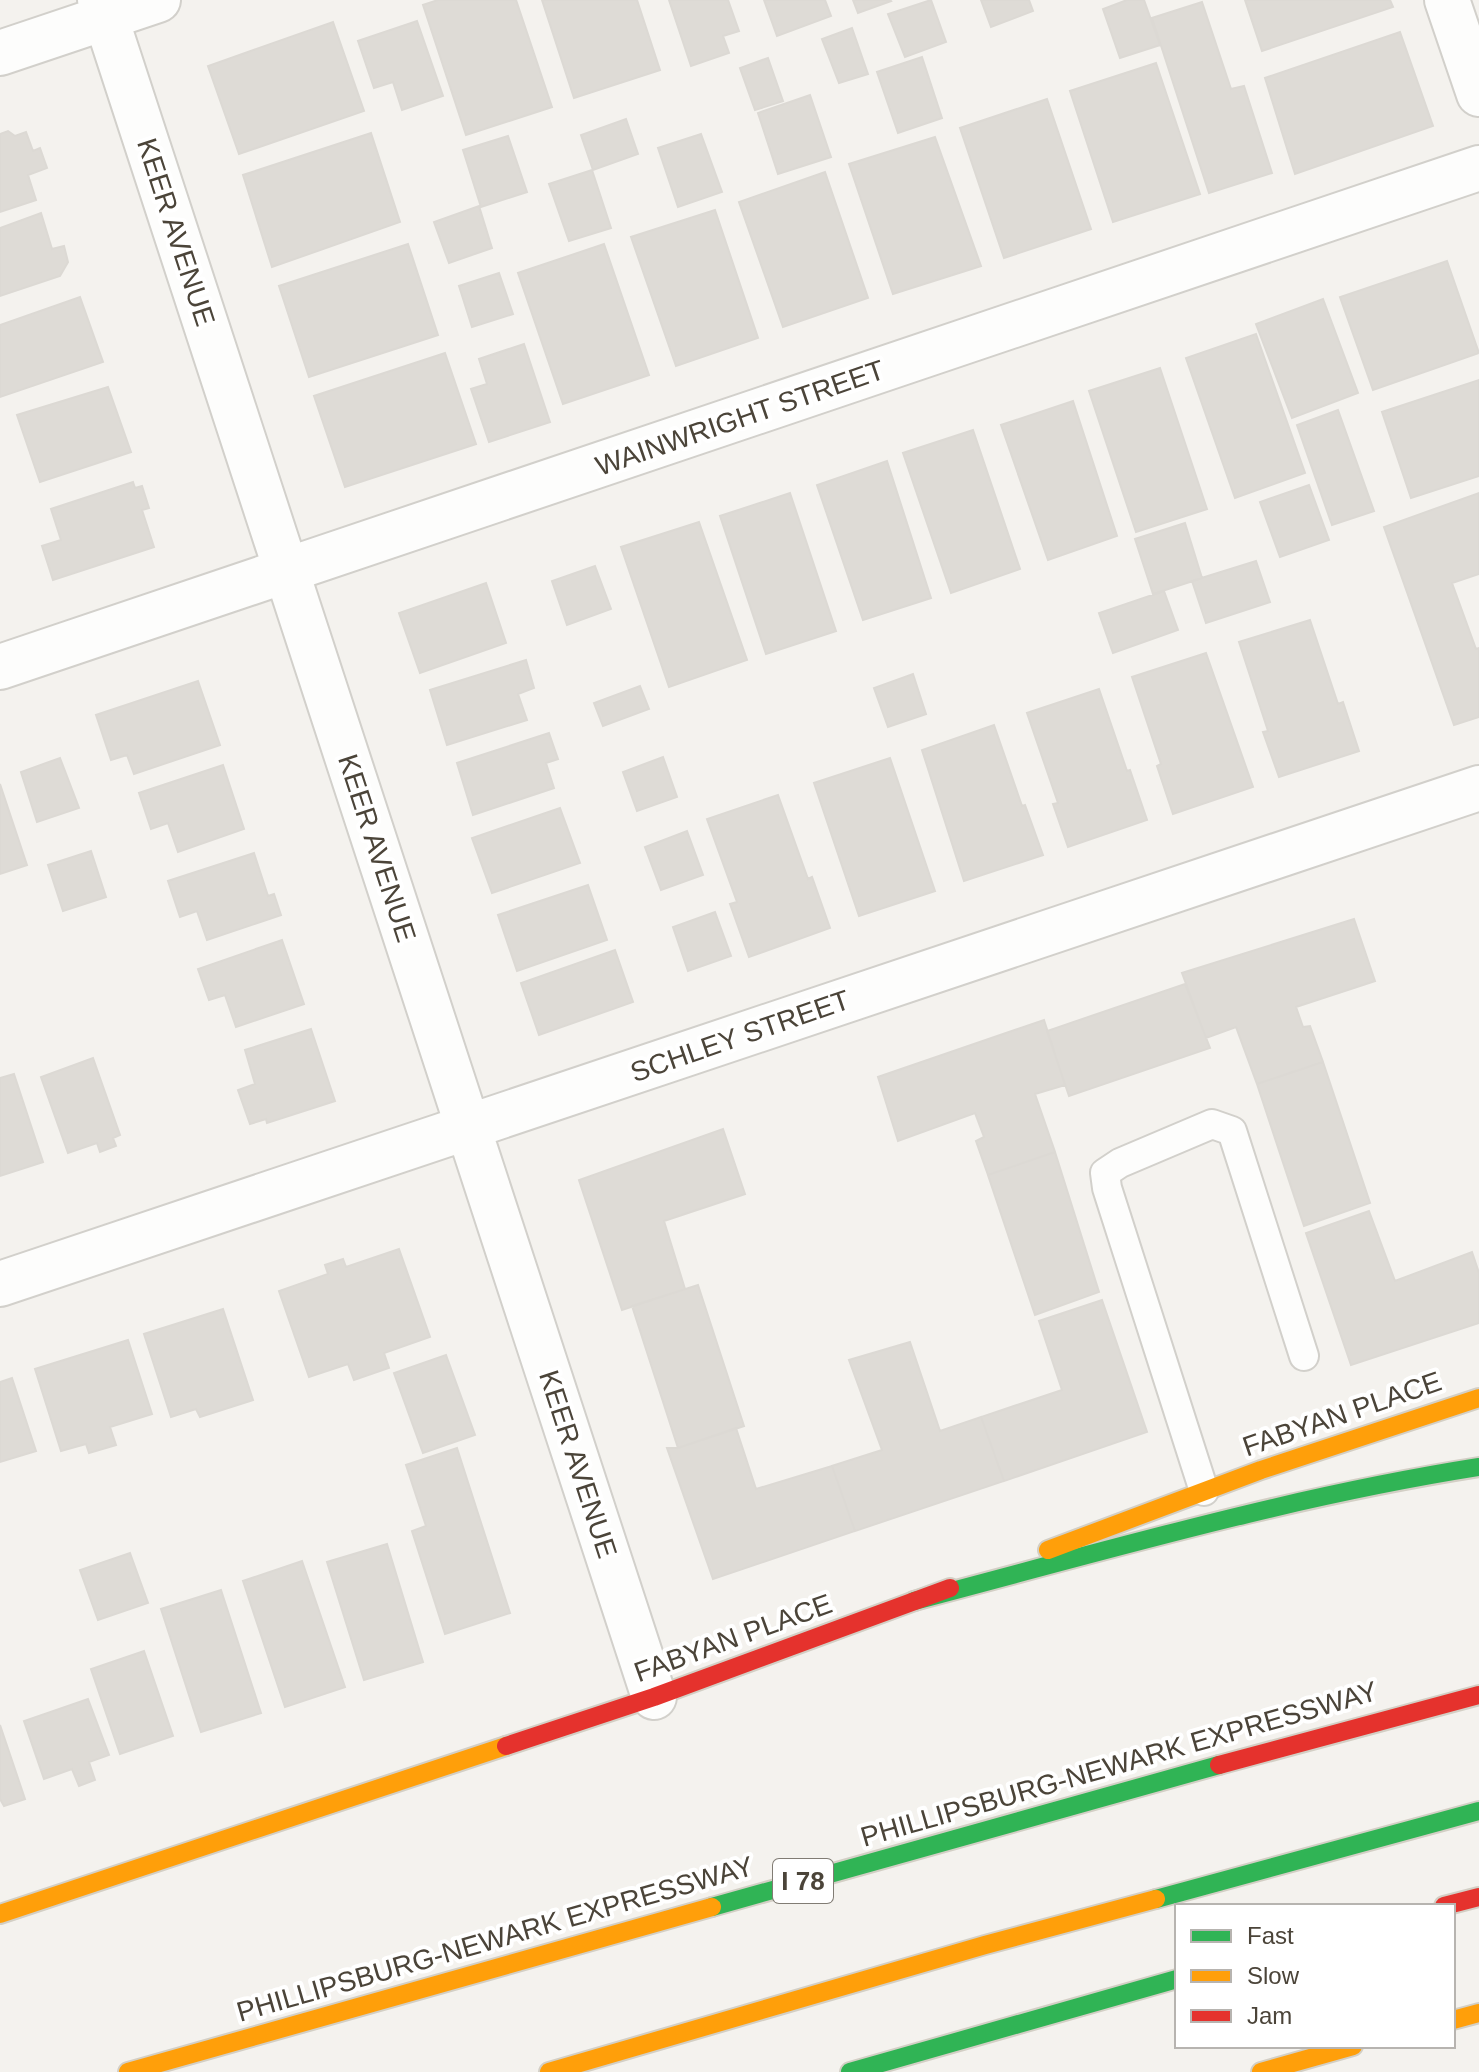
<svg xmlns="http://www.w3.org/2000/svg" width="1479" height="2072" font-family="Helvetica,sans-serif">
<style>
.building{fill:#dedbd6;stroke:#dcd9d4;stroke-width:2}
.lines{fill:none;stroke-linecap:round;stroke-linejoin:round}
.lane-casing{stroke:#d2d0cb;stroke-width:32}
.street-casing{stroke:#d2d0cb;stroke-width:48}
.fast-casing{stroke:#d3cfc5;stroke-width:22}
.slow-casing{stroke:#d3cfc5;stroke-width:22}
.jam-casing{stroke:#d3cfc5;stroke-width:22}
.lane{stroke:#fdfdfc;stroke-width:28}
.street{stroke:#fdfdfc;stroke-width:44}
.fast{stroke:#30b455;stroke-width:18}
.slow{stroke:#ff9f0a;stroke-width:18}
.jam{stroke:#e5322d;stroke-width:18}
.labels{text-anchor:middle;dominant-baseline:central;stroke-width:8;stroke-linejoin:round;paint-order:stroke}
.shield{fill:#fff;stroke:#817c74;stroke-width:2}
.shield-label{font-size:26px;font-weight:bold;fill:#4b4439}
.street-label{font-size:28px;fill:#4b4439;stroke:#fff}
</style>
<rect width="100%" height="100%" fill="#f4f2ee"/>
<!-- building -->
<path class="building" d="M438 0H516L552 107 466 135 423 5Z
M542 0H637L660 70 574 98Z
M669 0H728L739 31 723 36 729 53 691 66Z
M764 0H825L831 16 777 36Z
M853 0H890L891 1 858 13Z
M931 0 946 42 905 57 888 14Z
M981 0H1029L1033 11 991 27Z
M1127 0H1144L1160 45 1120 58 1103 9Z
M1245 0H1390L1393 7 1262 51Z
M1202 2 1231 89 1244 86 1272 173 1209 193 1152 18Z
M417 21 443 96 402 110 393 82 374 88 358 41Z
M333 22 364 111 239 154 208 66Z
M852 28 868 74 839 83 822 39Z
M1400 32 1433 126 1295 174 1265 78Z
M922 57 942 118 898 133 877 72Z
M768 58 783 101 755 110 740 68Z
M1156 63 1200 194 1113 222 1070 91Z
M810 95 831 157 778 174 758 113Z
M1047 99 1091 229 1004 258 960 128Z
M626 119 638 154 593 170 581 135Z
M8 131 15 136 26 132 33 151 40 148 47 168 28 175 36 200 0 212V134Z
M371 133 400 222 272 267 243 175Z
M701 134 722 192 678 207 658 148Z
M508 136 527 192 481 207 463 150Z
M935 137 981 266 893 294 849 164Z
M592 170 611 228 569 241 549 184Z
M825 172 868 298 783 327 739 202Z
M479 206 492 248 449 263 434 222Z
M715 210 758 338 676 366 631 237Z
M41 213 52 249 64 246 68 262 60 276 0 296V228Z
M408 244 438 335 309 377 279 286Z
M604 244 649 375 563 404 518 273Z
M1447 261 1479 353 1373 390 1340 297Z
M499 273 513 314 472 327 459 286Z
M80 297 103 362 0 397V325Z
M1323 299 1358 393 1292 418 1256 324Z
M1256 334 1305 473 1235 498 1186 358Z
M524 344 550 422 489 442 471 389 487 384 479 359Z
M445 353 476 444 345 487 314 396Z
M1160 368 1207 509 1136 532 1089 391Z
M1479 380V476L1411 498 1382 412Z
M108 387 131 452 40 482 17 415Z
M1073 401 1117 536 1048 560 1001 425Z
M1338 410 1374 511 1332 525 1297 425Z
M973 430 1020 569 951 593 903 453Z
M887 461 931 598 863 620 817 485Z
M133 482 135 488 142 486 149 508 142 510 154 547 53 580 42 546 61 540 51 509Z
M1309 485 1329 540 1280 557 1260 502Z
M790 493 836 631 766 654 720 516Z
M1479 493V574L1452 583 1476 649 1479 648V717L1454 725 1384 527Z
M699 522 747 660 669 687 621 547Z
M1185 523 1202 578 1153 594 1135 539Z
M1256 561 1270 602 1206 623 1192 581Z
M595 566 611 609 567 625 552 581Z
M486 583 506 643 420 673 399 613Z
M1164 591 1178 630 1113 653 1099 613Z
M1310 620 1338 704 1343 702 1359 751 1279 777 1263 732 1268 731 1239 642Z
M1206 653 1253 787 1173 814 1157 766 1161 764 1132 677Z
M526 660 534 688 518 694 527 720 447 745 430 690Z
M913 674 926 714 888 727 874 688Z
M198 681 220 745 134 774 127 755 111 760 96 715Z
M640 686 649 709 603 726 594 703Z
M1099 689 1127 771 1130 770 1147 820 1068 847 1053 804 1058 803 1027 713Z
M994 725 1022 806 1025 805 1043 855 964 881 922 750Z
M549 733 558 759 546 763 554 788 473 815 457 763Z
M663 757 677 797 637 811 623 772Z
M60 758 79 808 37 822 21 772Z
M890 758 935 891 859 916 814 783Z
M223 765 244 829 178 852 168 823 151 829 139 793Z
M0 784 27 865 0 874Z
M778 795 808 879 812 877 830 928 749 957 730 904 737 902 707 819Z
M560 808 580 863 492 893 472 838Z
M687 831 703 875 661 890 645 847Z
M91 851 106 897 63 911 48 865Z
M254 853 268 896 274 894 281 915 207 940 197 911 180 917 168 881Z
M588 885 607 940 517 971 498 915Z
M715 912 731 956 688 971 673 927Z
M1354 919 1375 981 1296 1007 1303 1027 1310 1026 1323 1062 1257 1084 1236 1027 1206 1038 1182 973Z
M282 940 304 1004 236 1027 225 995 209 1000 198 969Z
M615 950 633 1002 539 1035 521 983Z
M1185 984 1210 1048 1069 1096 1047 1031Z
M1044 1020 1065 1085 1035 1094 1055 1152 988 1175 976 1141 984 1137 975 1113 898 1141 878 1077Z
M311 1029 335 1101 267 1123 266 1119 250 1124 238 1090 255 1084 245 1050Z
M93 1058 120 1135 113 1138 116 1146 100 1152 97 1143 68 1153 41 1077Z
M1323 1062 1370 1203 1304 1226 1257 1084Z
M14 1074 43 1162 0 1176V1078Z
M723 1129 745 1194 664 1221 685 1289 622 1310 579 1180Z
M1055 1152 1099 1292 1035 1315 988 1175Z
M1369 1211 1395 1281 1472 1252 1479 1273V1323L1351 1365 1306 1233Z
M399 1249 430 1337 384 1353 389 1368 354 1380 348 1364 309 1377 279 1291 328 1274 325 1265 343 1259 346 1267Z
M698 1285 744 1426 678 1448 632 1306Z
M1102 1300 1147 1432 1004 1481 981 1417 1062 1390 1039 1321Z
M223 1309 253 1400 200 1417 196 1409 171 1417 144 1334Z
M128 1340 152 1414 110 1427 116 1445 89 1453 86 1444 61 1451 35 1369Z
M910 1342 940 1431 981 1417 1004 1481 855 1531 832 1466 882 1450 849 1360Z
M446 1355 475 1435 423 1453 394 1373Z
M12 1378 36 1451 0 1462V1382Z
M736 1428 756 1489 832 1466 855 1531 713 1579 667 1448H678Z
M457 1448 510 1613 445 1634 412 1531 426 1526 406 1465Z
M387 1544 423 1662 364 1680 327 1562Z
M130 1553 148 1603 98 1620 80 1570Z
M302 1561 345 1687 285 1707 243 1581Z
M221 1590 261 1713 201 1732 161 1609Z
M144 1651 173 1736 120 1754 91 1669Z
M88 1699 109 1755 89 1762 95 1780 79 1786 72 1769 44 1779 24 1721Z
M0 1725 25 1799 4 1806 0 1799Z"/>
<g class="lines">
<defs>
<path id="lane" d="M1204 1491 1107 1188 1105 1173 1120 1163 1212 1124 1232 1131 1304 1356"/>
<path id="street" d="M100 0 654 1697
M1447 0 1479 94
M0 53 158 0
M0 667 1479 168
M0 1284 1479 788"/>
<path id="fast" d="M914 1601C1101 1552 1288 1497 1479 1467
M1156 1899 1479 1811
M712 1907 1219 1765
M850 2072 1177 1979"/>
<path id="slow" d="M1048 1550 1261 1470 1479 1398
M0 1914 506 1746
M1453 2020 1479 2013
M128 2072 712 1907
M549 2072 985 1945 1156 1899
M1261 2072 1353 2046"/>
<path id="jam" d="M506 1746 654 1697 950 1588
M1219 1765 1479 1695
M1444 1906 1479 1897"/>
</defs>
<!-- lane casing -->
<use href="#lane" class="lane-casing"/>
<!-- street casing -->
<use href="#street" class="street-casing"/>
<!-- fast casing -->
<use href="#fast" class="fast-casing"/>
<!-- slow casing -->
<use href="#slow" class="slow-casing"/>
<!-- jam casing -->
<use href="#jam" class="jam-casing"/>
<!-- lane -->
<use href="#lane" class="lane"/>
<!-- street -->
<use href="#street" class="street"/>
<!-- fast -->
<use href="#fast" class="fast"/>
<!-- slow -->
<use href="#slow" class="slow"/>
<!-- jam -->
<use href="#jam" class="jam"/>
</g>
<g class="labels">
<!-- shield labels -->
<rect class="shield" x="773" y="1859" width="60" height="44" rx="6"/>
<g class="shield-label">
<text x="803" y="1881">I 78</text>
</g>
<!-- street labels -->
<g class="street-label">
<text transform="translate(176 232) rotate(72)">KEER AVENUE</text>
<text transform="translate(740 418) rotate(-19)">WAINWRIGHT STREET</text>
<text transform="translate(377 848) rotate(72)">KEER AVENUE</text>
<text transform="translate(740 1036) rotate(-19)">SCHLEY STREET</text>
<text transform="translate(1342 1414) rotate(-19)">FABYAN PLACE</text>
<text transform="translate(578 1464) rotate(72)">KEER AVENUE</text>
<text transform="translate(733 1638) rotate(-20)">FABYAN PLACE</text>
<text transform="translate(1119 1764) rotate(-16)">PHILLIPSBURG-NEWARK EXPRESSWAY</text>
<text transform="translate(495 1939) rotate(-16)">PHILLIPSBURG-NEWARK EXPRESSWAY</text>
</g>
</g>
<!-- legend -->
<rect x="1175" y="1904" width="280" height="144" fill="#ffffff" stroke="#b7b4b0" stroke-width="2"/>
<rect x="1191" y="1930" width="40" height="12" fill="#30b455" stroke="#b7b4b0" stroke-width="2"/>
<text x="1247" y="1944" font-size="24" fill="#4b4439">Fast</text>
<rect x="1191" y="1970" width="40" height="12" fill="#ff9f0a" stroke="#b7b4b0" stroke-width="2"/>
<text x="1247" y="1984" font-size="24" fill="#4b4439">Slow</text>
<rect x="1191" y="2010" width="40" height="12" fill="#e5322d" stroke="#b7b4b0" stroke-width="2"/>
<text x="1247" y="2024" font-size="24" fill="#4b4439">Jam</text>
</svg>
